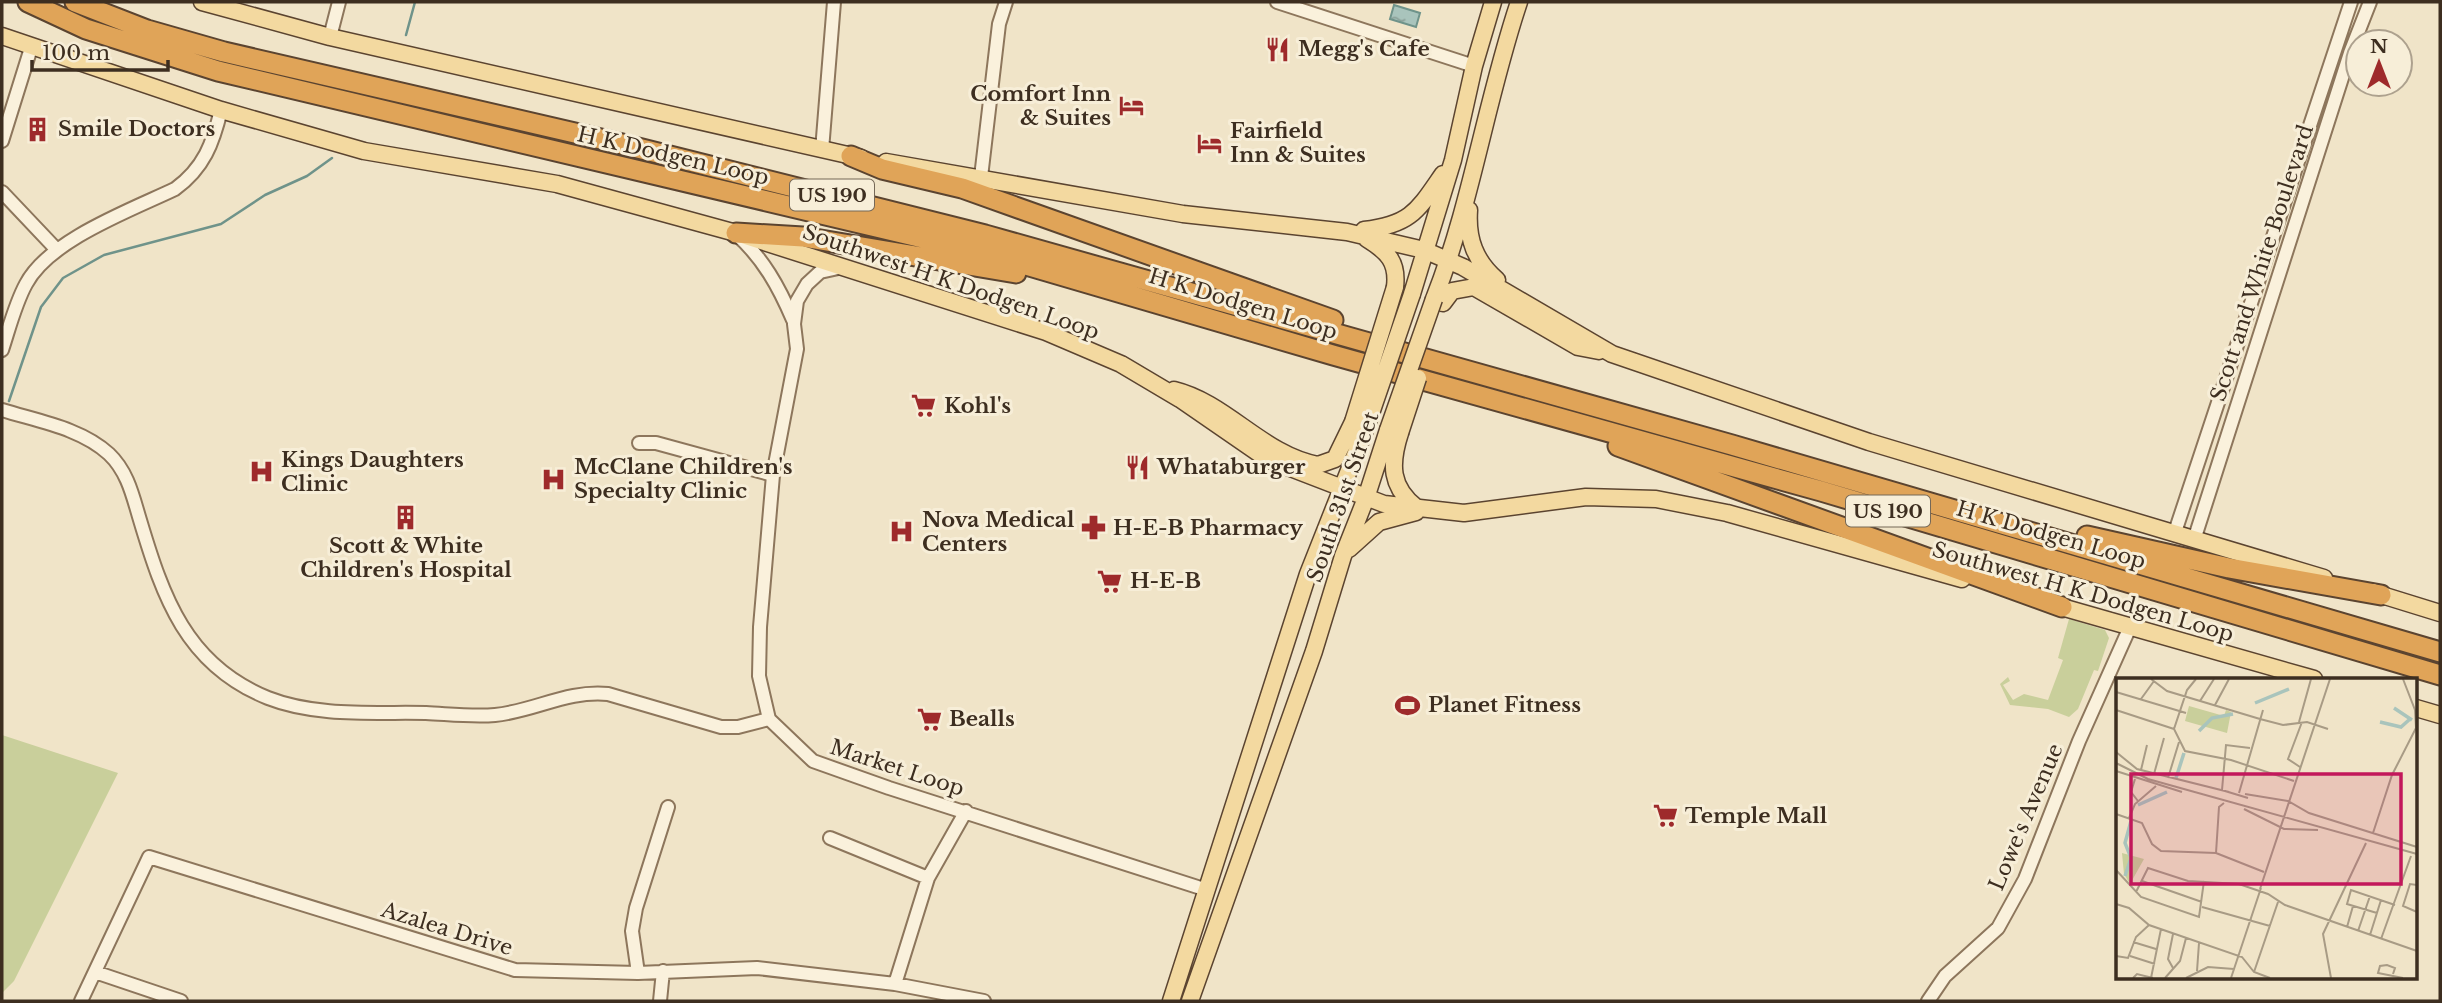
<svg xmlns="http://www.w3.org/2000/svg" width="2442" height="1003" font-family="'Libre Baskerville',serif">
<style>
.green{fill:#c9cf9b}
.water{fill:url(#water-ripples);stroke:#6f938a;stroke-width:2}
.lines{fill:none;stroke-linecap:round;stroke-linejoin:round}
.stream{stroke:#6f938a;stroke-width:2.5}
.minor-casing{stroke:#8d765c;stroke-width:16}
.major-casing{stroke:#5b4430;stroke-width:19}
.highway-casing{stroke:#5b4430;stroke-width:23}
.minor{stroke:#faf1dc;stroke-width:12}
.major{stroke:#f3d9a0;stroke-width:16}
.highway{stroke:#e0a458;stroke-width:19}
.major-bridge-casing{stroke:#5b4430;stroke-width:19;stroke-linecap:butt}
.major-bridge{stroke:#f3d9a0;stroke-width:16}
.labels{text-anchor:middle;dominant-baseline:central;stroke-width:6;stroke-linejoin:round;paint-order:stroke}
.shield{fill:#f7eed8;stroke:#756857;stroke-width:2}
.shield-label{font-size:19px;font-weight:bold;fill:#3d2e20}
.poi-label{font-size:21px;font-weight:bold;fill:#3d2e20;stroke:#f7eed8;text-anchor:start}
.street-label{font-size:21px;fill:#3d2e20;stroke:#f7eed8}
.inset-river{fill:none;stroke:#a9c4bc;stroke-width:3.5}
.inset-road{fill:none;stroke:#a89b85;stroke-width:2}
.view{fill:#c2185b;fill-opacity:0.15;stroke:#c2185b;stroke-width:3.5}
.inset-edge{fill:none;stroke:#3d2e20;stroke-width:3.5}
</style>
<defs>
<pattern id="water-ripples" width="26" height="14" patternUnits="userSpaceOnUse" patternTransform="scale(1.75)"><rect width="26" height="14" fill="#a9c4bc"/><path d="M2 4q2-2 4 0t4 0M15 11q2-2 4 0t4 0" fill="none" stroke="#8ba098"/></pattern>
</defs>
<rect width="100%" height="100%" fill="#f0e4c8"/>
<!-- green -->
<path class="green" d="M2069 619 2105 630 2109 638 2098 671 2094 670 2078 709 2069 717 2048 709 2010 705 2000 684 2008 677 2010 681 2003 685 2013 700 2024 694 2048 700 2063 660 2058 658Z
M2 735 118 773 14 981 2 993Z"/>
<!-- water -->
<path class="water" d="M1394 5 1420 13 1416 27 1390 19Z"/>
<g class="lines">
<!-- stream -->
<path class="stream" d="M406 35 415 2
M9 401 41 307 63 278 104 255 221 224 265 195 307 176 332 158"/>
<defs>
<path id="minor" d="M1277 2 1474 66
M330 37 339 2
M2 141 31 48
M822 150 834 2
M981 177 999 24 1006 2
M2 192 57 250
M736 234C763 258 779 287 793 320
M843 267 820 272 807 284 797 301 794 324 797 349 773 475 760 627 759 676 769 719 813 761 889 788 1207 890
M2 350C9 329 15 304 26 284 49 240 131 210 175 189 204 168 213 143 221 110
M2 410C37 421 81 428 109 454 128 472 133 497 140 520 163 597 186 665 268 698 316 717 374 712 426 713 448 714 472 717 495 715 535 711 567 690 608 694L721 727H738L769 719
M639 443H656L773 475
M2175 532 2351 2
M2195 537 2350 53 2370 2
M830 838 928 878
M95 972 181 1001
M638 973 632 931 636 908 668 807
M895 984 928 878 966 811
M81 1001 149 857 515 970 638 973 757 968 895 984 984 1001
M660 1001 663 971
M1928 1001 1945 976 1998 928 2025 879 2079 741 2130 627"/>
<path id="major" d="M202 2 330 37 861 158
M2 36 221 110 364 151 557 184 736 233 1046 332 1121 364 1180 399 1267 459 1384 504 1464 513 1586 497 1656 499 1727 513 1962 579
M886 162 1183 214 1347 232 1424 250 1463 267 1612 354 1869 442 2324 578
M1469 210C1467 239 1475 261 1497 280
M1364 230C1411 225 1418 210 1443 174
M1367 239C1388 252 1398 262 1395 287
M1412 294 1453 160 1474 66 1493 2
M1434 299C1472 202 1486 100 1519 2
M1443 303 1452 291 1474 287 1578 347 1599 351
M1174 390C1227 403 1263 455 1318 465L1335 459 1353 422
M1400 433C1390 464 1390 487 1417 508
M1349 549 1379 522 1416 512
M2372 592 2440 613
M2051 604 2314 679
M2416 708 2440 715
M1171 1001 1308 574 1367 425
M1190 1001 1314 651 1343 556 1366 498 1388 430"/>
<path id="highway" d="M28 2 86 29 218 71 982 252 1333 355 1821 491 2440 675
M75 2 147 30 224 52 618 143 985 235 1732 445 2440 652
M851 156 882 169 962 188 1333 320
M736 233 803 237 1016 273
M1618 446 2062 607
M2087 536 2229 568 2381 595"/>
</defs>
<!-- minor casing -->
<use href="#minor" class="minor-casing"/>
<!-- major casing -->
<use href="#major" class="major-casing"/>
<!-- highway casing -->
<use href="#highway" class="highway-casing"/>
<!-- minor -->
<use href="#minor" class="minor"/>
<!-- major -->
<use href="#major" class="major"/>
<!-- highway -->
<use href="#highway" class="highway"/>
<defs>
<path id="major-bridge" d="M1353 422 1395 287
M1367 425 1412 294
M1388 430 1434 299
M1400 433 1418 378"/>
</defs>
<!-- major-bridge casing -->
<use href="#major-bridge" class="major-bridge-casing"/>
<!-- major-bridge -->
<use href="#major-bridge" class="major-bridge"/>
</g>
<!-- icons -->
<defs>
<symbol id="restaurant-bare" viewBox="-9 -9 18 18"><path d="M-5-6h1v4h1v-4h1v4h1v-4h1v5L-1.5 .5V6h-2V.5L-5-1ZM5-6V6H3V1.5H1.5Q1.5-4 5-6Z" fill="#9e2a2b" stroke="#f7eed8" stroke-width="2.5" paint-order="stroke"/></symbol>
<symbol id="hotel-bare" viewBox="-9 -9 18 18"><path d="M-6-4.5h1.5V1H6V5H4.5V3h-9V5H-6ZM-4 0a1.8 1.8 0 1 1 3.6 0ZM.5 0V-2.5h3Q6-2.5 6 0Z" fill="#9e2a2b" stroke="#f7eed8" stroke-width="2.5" paint-order="stroke"/></symbol>
<symbol id="building-bare" viewBox="-9 -9 18 18"><path d="M-4-6H4V6H1V3H-1V6H-4ZM-2.5-4.3h1.7v1.8h-1.7ZM.8-4.3h1.7v1.8H.8ZM-2.5-1h1.7V.8h-1.7ZM.8-1h1.7V.8H.8Z" fill="#9e2a2b" stroke="#f7eed8" stroke-width="2.5" paint-order="stroke"/></symbol>
<symbol id="supermarket-bare" viewBox="-9 -9 18 18"><path d="M-6-5.5h2.5l.6 2H6L4.5 2H-2.5L-4.4-4H-6ZM-1.5 3.2a1.3 1.3 0 1 0 .1 0ZM3 3.2a1.3 1.3 0 1 0 .1 0Z" fill="#9e2a2b" stroke="#f7eed8" stroke-width="2.5" paint-order="stroke"/></symbol>
<symbol id="hospital-bare" viewBox="-9 -9 18 18"><path d="M-5-5h3v3.5h4V-5h3V5h-3V1.5h-4V5h-3Z" fill="#9e2a2b" stroke="#f7eed8" stroke-width="2.5" paint-order="stroke"/></symbol>
<symbol id="pharmacy-bare" viewBox="-9 -9 18 18"><path d="M-2-6h4v4h4v4h-4v4h-4v-4h-4v-4h4Z" fill="#9e2a2b" stroke="#f7eed8" stroke-width="2.5" paint-order="stroke"/></symbol>
<symbol id="stadium-bare" viewBox="-9 -9 18 18"><path d="M0-5a6.5 5 0 1 0 0 10a6.5 5 0 1 0 0-10ZM-3.5-1.8h7v3.6h-7Z" fill="#9e2a2b" stroke="#f7eed8" stroke-width="2.5" paint-order="stroke"/></symbol>
</defs>
<g fill-rule="evenodd">
<use href="#restaurant-bare" x="1260" y="32" width="35" height="35"/>
<use href="#hotel-bare" x="1114" y="88" width="35" height="35"/>
<use href="#building-bare" x="20" y="112" width="35" height="35"/>
<use href="#hotel-bare" x="1192" y="126" width="35" height="35"/>
<use href="#supermarket-bare" x="906" y="388" width="35" height="35"/>
<use href="#restaurant-bare" x="1120" y="450" width="35" height="35"/>
<use href="#hospital-bare" x="244" y="454" width="35" height="35"/>
<use href="#hospital-bare" x="536" y="462" width="35" height="35"/>
<use href="#building-bare" x="388" y="500" width="35" height="35"/>
<use href="#pharmacy-bare" x="1076" y="510" width="35" height="35"/>
<use href="#hospital-bare" x="884" y="514" width="35" height="35"/>
<use href="#supermarket-bare" x="1092" y="564" width="35" height="35"/>
<use href="#stadium-bare" x="1390" y="688" width="35" height="35"/>
<use href="#supermarket-bare" x="912" y="702" width="35" height="35"/>
<use href="#supermarket-bare" x="1648" y="798" width="35" height="35"/>
</g>
<g class="labels">
<!-- shield labels -->
<g class="shield">
<rect x="790" y="179.5" width="84" height="31" rx="5"/>
<rect x="1846" y="495.5" width="84" height="31" rx="5"/>
</g>
<g class="shield-label">
<text x="832" y="195">US 190</text>
<text x="1888" y="511">US 190</text>
</g>
<!-- poi labels -->
<g class="poi-label">
<text x="1298" y="49">Megg's Cafe</text>
<text x="1111" y="94" text-anchor="end">Comfort Inn<tspan x="1111" dy="24">&amp; Suites</tspan></text>
<text x="58" y="129">Smile Doctors</text>
<text x="1230" y="131">Fairfield<tspan x="1230" dy="24">Inn &amp; Suites</tspan></text>
<text x="944" y="406">Kohl's</text>
<text x="281" y="460">Kings Daughters<tspan x="281" dy="24">Clinic</tspan></text>
<text x="574" y="467">McClane Children's<tspan x="574" dy="24">Specialty Clinic</tspan></text>
<text x="1157" y="467">Whataburger</text>
<text x="922" y="520">Nova Medical<tspan x="922" dy="24">Centers</tspan></text>
<text x="1113" y="528">H-E-B Pharmacy</text>
<text x="406" y="546" text-anchor="middle">Scott &amp; White<tspan x="406" dy="24">Children's Hospital</tspan></text>
<text x="1130" y="581">H-E-B</text>
<text x="1428" y="705">Planet Fitness</text>
<text x="949" y="719">Bealls</text>
<text x="1685" y="816">Temple Mall</text>
</g>
<!-- street labels -->
<g class="street-label">
<text transform="translate(673 156) rotate(13)">H K Dodgen Loop</text>
<text transform="translate(2262 263) rotate(-72)">Scott and White Boulevard</text>
<text transform="translate(951 282) rotate(19)">Southwest H K Dodgen Loop</text>
<text transform="translate(1243 304) rotate(17)">H K Dodgen Loop</text>
<text transform="translate(1343 497) rotate(-71)">South 31st Street</text>
<text transform="translate(2051 535) rotate(16)">H K Dodgen Loop</text>
<text transform="translate(2083 592) rotate(16)">Southwest H K Dodgen Loop</text>
<text transform="translate(897 768) rotate(18)">Market Loop</text>
<text transform="translate(2026 817) rotate(-67)">Lowe's Avenue</text>
<text transform="translate(447 929) rotate(17)">Azalea Drive</text>
</g>
</g>
<!-- overview -->
<g transform="translate(2116 678)">
<rect width="301" height="301" fill="#f0e4c8"/>
<path d="M73 28 108 38 110 32 115 34 111 55 69 43ZM6 175 28 181 14 206 8 196Z" fill="#c9cf9b"/>
<path class="inset-river" d="M139 25 173 11M278 30 296 42M264 44 285 49 294 41M83 53 96 40 117 36M60 100 68 75M22 127 51 114M9 198 15 180 9 165 15 143"/>
<path class="inset-road" d="M35 1 51 13 144 41 167 47 191 44 212 51M80 1 71 12 58 51 69 73 115 82 178 103M0 14 70 35M25 21 38 3M84 23 98 1M99 27 113 1M0 32 58 51M183 44 195 1M0 74 21 91 113 114M0 85 32 101 301 176M184 89 172 81 186 44M25 92 31 67M0 93 66 114M38 96 48 60M52 100 63 64M19 101 15 114 22 123M106 112 110 67 134 70M109 113 132 120M123 115 147 32M129 116 172 123 193 135 301 169M108 125 103 129 100 175 148 194M128 131 168 151 202 152M0 136 26 145 36 166 45 173 100 175M13 140 19 126 40 108M257 155 276 97 300 50 299 32 287 1M0 192 25 219 83 239 88 203M26 203 86 224M301 207 294 206 287 228 301 234M144 211 214 1M20 214 32 190 72 203 123 206 152 216 169 227 301 273M0 226 13 230 33 247 126 279 138 294 154 300M86 229 154 248M261 235 231 226 235 212 279 227M231 249 237 228M242 253 254 218M254 257 265 222M265 261 295 178M17 264 40 271M0 278 12 280 20 259 33 247M14 278 39 286M57 290 52 281 57 256M81 293 83 265M138 294 162 224M277 296 279 290 271 287 264 288 262 295 287 300M17 300 21 296 37 300M35 300 45 251M49 300 64 283 70 260M70 300 92 289 118 291M115 300 145 210M215 300 207 256 250 165"/>
<path class="view" d="M15 96H285V206H15Z"/>
<rect width="301" height="301" class="inset-edge"/>
</g>
<!-- border -->
<rect width="2442" height="1003" fill="none" stroke="#3d2e20" stroke-width="7"/>
<!-- north arrow -->
<g transform="translate(2379 63)"><circle r="33" fill="#f7eed8" stroke="#ada18e" stroke-width="2"/>
<path d="M0-5L12 26L0 18L-12 26Z" fill="#9e2a2b"/>
<text y="-10" font-size="19" font-weight="bold" text-anchor="middle" fill="#3d2e20">N</text>
</g>
<!-- scale -->
<path d="M32 60v10h136v-10" fill="none" stroke="#3d2e20" stroke-width="3.5"/>
<text x="42" y="60" font-size="21" fill="#3d2e20" stroke="#f7eed8" stroke-width="5" paint-order="stroke">100 m</text>
</svg>
